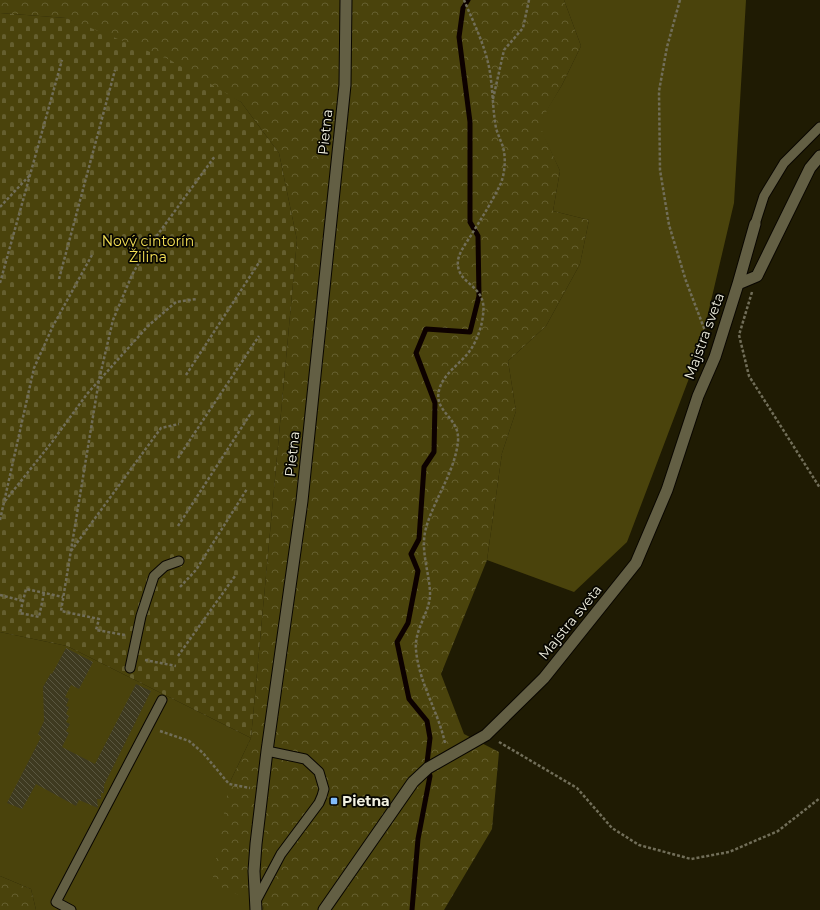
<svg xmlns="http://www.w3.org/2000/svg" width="820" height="910" font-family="Montserrat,sans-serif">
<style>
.green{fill:#4a430c}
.forest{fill:url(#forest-crowns)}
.cemetery{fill:url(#cemetery-stones)}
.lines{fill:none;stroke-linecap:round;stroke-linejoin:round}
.stream{stroke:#0d0100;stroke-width:5}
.building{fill:url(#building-back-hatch)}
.service-casing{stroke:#090600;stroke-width:11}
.minor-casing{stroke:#090600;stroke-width:13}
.path{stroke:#716e59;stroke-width:2.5;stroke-dasharray:3 2;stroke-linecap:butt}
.service{stroke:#635f44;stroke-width:9}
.minor{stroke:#635f44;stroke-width:11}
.poi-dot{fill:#82bcfa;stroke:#070601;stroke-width:1.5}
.labels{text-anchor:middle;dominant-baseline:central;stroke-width:3.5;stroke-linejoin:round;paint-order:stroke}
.street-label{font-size:14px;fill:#f2f1e1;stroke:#070601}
.park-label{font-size:14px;fill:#f5e156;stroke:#070601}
.poi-label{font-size:14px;font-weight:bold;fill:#f2f1e1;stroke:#070601;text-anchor:start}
</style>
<defs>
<pattern id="forest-crowns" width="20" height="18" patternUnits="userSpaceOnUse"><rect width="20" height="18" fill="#4a430c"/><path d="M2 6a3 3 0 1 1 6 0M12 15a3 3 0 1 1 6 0" fill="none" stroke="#655f2f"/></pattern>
<pattern id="cemetery-stones" width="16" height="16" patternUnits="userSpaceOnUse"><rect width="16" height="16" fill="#4a430c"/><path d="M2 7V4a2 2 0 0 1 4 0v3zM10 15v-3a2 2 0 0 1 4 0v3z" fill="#655f2f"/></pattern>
<pattern id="building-back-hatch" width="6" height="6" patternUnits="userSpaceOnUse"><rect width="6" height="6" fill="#3e3a20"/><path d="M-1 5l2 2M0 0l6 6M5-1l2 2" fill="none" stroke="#5a5740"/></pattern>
</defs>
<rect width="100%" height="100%" fill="#1f1b03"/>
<!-- green -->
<path class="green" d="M564 0H746L734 203 699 352 627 542 574 592 487 560 502 453 516 411 508 361 546 326 580 264 589 220 553 211 560 171 538 124 562 85 581 46Z
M0 632 67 646 251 738 229 784 264 910H36L31 889 0 876Z"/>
<!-- forest -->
<path class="forest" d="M0 0H564L581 46 562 85 539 124 560 171 553 211 589 220 580 264 546 326 508 361 516 411 502 453 487 560 441 674 464 734 499 752 492 829 444 910H264L263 906 212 883 229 784 251 738 297 240 279 153 241 102 66 18 0 13Z
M0 876 31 889 36 910H0Z"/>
<!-- cemetery -->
<path class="cemetery" d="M0 13 66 18 170 60 241 102 279 153 297 240 251 738 67 646 0 632Z"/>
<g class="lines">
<!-- stream -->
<path class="stream" d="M412 910 418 839 430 776 427 763 430 738 427 721 409 699 397 642 408 623 418 571 411 554 419 539 424 467 434 452 435 403 416 353 426 329 470 332 479 296 478 236 470 222V122L459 37 463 8 468 0"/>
</g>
<!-- building -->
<path class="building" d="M66 648 93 662 79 689 71 685 65 697 69 699 66 706 69 707 66 714 69 716 66 722 70 724 66 731 69 733 62 747 95 764 136 684 151 691 104 785V793H101V799H97L98 808 79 800 76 806 36 784 22 809 7 803 41 737 38 734 44 721 43 687 51 673 52 674Z"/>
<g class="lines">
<defs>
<path id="service" d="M755 224 764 196 784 163 820 127
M130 668 141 616 154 576 165 566 179 561
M256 901 281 854 319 803 322 796 324 789 319 772 305 759 267 751
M71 910 56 902 162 700"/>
<path id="minor" d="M738 284 755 224
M256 910 254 871 256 844 267 751 302 501 345 85 346 0
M324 910 413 782 428 768 486 735 544 678 636 563 667 490 698 396 715 357 738 284 757 276 810 168 820 156"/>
</defs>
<!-- service casing -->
<use href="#service" class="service-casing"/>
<!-- minor casing -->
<use href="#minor" class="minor-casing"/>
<!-- path -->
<path class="path" d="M680 0 667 47 659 91 660 170 669 225 686 281 707 336
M493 99 504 50 523 28 529 0
M0 207 30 175
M59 279 115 70
M0 283 62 60
M752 292 739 335 749 376 820 488
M186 375 260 261
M178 458 259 336
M5 501 52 442 87 394 148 326 176 302 197 299
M0 520 34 368 53 326 92 255
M178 526 251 413
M71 551 161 428 179 424
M180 587 196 570 247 489
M44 593 39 617 20 613 26 589 63 597
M0 595 23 601
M125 635 96 630 99 619 61 611 99 380 113 320 132 275 145 252 215 156
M178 656 235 576
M145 660 176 666
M160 731 189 741 203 753 229 784 250 788
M499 742 577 788 612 828 639 845 691 859 729 852 778 831 820 798
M445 743C438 711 419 683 416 650 414 628 431 612 430 592 429 571 420 550 426 528 434 499 455 472 458 441 460 416 431 412 440 387 446 371 462 363 471 349 477 340 482 326 483 315 488 283 455 286 458 260 460 250 468 241 473 232 483 216 493 200 501 183 505 172 506 158 503 147 501 141 498 135 496 128 493 112 493 96 491 80 488 51 475 26 464 0"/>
<!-- service -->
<use href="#service" class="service"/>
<!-- minor -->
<use href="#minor" class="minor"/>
</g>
<!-- markers -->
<rect class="poi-dot" x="330" y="797" width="8" height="8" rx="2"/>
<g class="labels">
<!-- street labels -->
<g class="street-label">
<text transform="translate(325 132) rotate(-84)">Pietna</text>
<text transform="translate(704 336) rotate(-70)">Majstra sveta</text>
<text transform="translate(292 454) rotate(-84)">Pietna</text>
<text transform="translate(570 622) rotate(-51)">Majstra sveta</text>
</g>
<!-- park labels -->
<g class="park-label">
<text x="148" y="241">Nový cintorín<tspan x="148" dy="16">Žilina</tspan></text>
</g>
<!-- poi labels -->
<g class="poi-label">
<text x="342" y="801">Pietna</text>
</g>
</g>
</svg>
